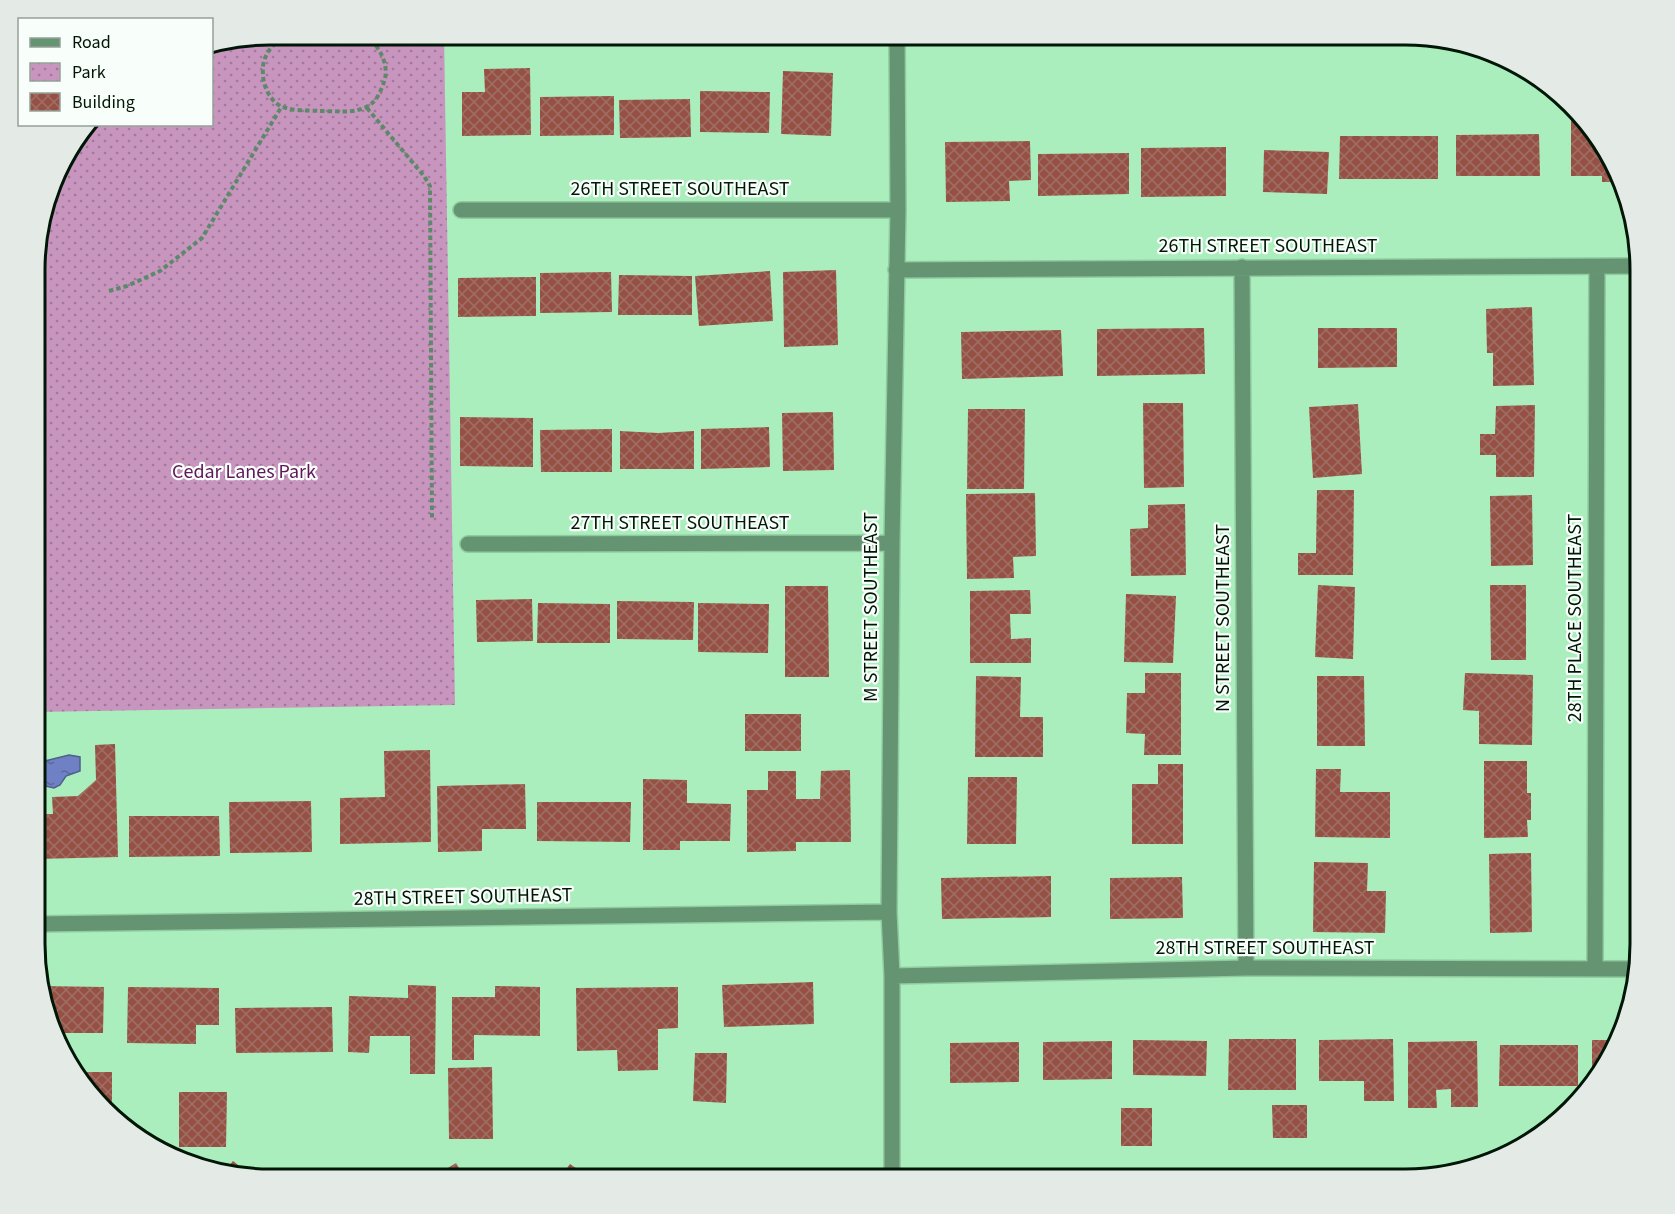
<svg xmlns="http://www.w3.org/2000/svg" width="1675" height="1214" font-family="'Source Sans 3',sans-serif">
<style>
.park{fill:url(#park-dots)}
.water{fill:url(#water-ripples);stroke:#4e608b;stroke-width:1.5}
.building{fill:url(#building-cross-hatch)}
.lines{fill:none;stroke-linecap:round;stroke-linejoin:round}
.minor-casing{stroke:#90cba0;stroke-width:18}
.path{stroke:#5c8a68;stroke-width:4;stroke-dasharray:4.5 3;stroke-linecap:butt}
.minor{stroke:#649471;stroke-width:15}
.labels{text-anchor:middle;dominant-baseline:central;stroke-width:4.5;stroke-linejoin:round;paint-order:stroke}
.street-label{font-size:20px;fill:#001606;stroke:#f8fef9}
.park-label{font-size:20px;fill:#61155a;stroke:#f8fef9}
.rim{fill:none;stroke:#001606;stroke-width:3}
</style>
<defs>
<pattern id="park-dots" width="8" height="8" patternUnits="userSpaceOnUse" patternTransform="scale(1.5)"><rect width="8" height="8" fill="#c895bf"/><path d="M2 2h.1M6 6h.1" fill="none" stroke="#a07999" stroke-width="1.8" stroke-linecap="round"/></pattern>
<pattern id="water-ripples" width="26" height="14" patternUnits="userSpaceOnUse" patternTransform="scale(1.5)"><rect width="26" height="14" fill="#6f80c4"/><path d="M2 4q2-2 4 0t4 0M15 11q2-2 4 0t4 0" fill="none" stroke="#59689d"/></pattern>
<pattern id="building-cross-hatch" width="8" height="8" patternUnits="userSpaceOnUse" patternTransform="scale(1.5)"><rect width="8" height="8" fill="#965144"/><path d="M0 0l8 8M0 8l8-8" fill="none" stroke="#9e7066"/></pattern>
</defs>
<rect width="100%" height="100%" fill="#abeebd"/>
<!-- park -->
<path class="park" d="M270 35H444L455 705 36 712V239L59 165 90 125 212 124V46Z"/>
<!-- water -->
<path class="water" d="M69 755 80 757V771L66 776 60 785 54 788 36 784V769L45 761Z"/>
<!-- building -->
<path class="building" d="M530 68 531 135 462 136V92H485L484 69Z
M783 71 833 73 831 136 781 134Z
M700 91 770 92 769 133 700 132Z
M614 96V135L540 136V97Z
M690 99 691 137 620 138 619 100Z
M1571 120H1578L1616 165 1621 182H1602V176H1571Z
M1539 134 1540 176H1456V135Z
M1340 136H1438V179H1339Z
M1030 141 1031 180 1009 181 1010 201 946 202 945 142Z
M1226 147V196L1141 197V148Z
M1264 150 1329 152 1327 194 1263 192Z
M1129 153V194L1038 196V154Z
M836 270 838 345 784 347 783 272Z
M770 271 773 321 699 326 695 276Z
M611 272 612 312 540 313V273Z
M619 275 692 276V315H618Z
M536 277V316L458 317V278Z
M1532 307 1534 385 1493 386V353H1487L1486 309Z
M1204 328 1205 374 1097 376V329Z
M1318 328H1397V367L1318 368Z
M1061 330 1063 376 962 379 961 332Z
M1143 403H1183L1184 487 1144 488Z
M1358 404 1362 474 1313 478 1309 407Z
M1535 405 1534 477H1496V455H1480V434H1495L1496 406Z
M968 409H1025L1024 489H967Z
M833 412 834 470 783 471 782 413Z
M460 417 533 418V467L460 466Z
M769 427 770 467 701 469V429Z
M612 429V472H541L540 430Z
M620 431 658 433 694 431V469H620Z
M1317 490H1354L1353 575H1298V553H1316Z
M1035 493 1036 556 1013 557 1014 578 967 579 966 494Z
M1532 495 1533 565 1491 566 1490 496Z
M1185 504 1186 575 1131 576 1130 529 1148 528V505Z
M1318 585 1355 587 1353 659 1315 657Z
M1490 585H1526V660H1491Z
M785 586H828L829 677H785Z
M1030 590 1031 614H1010L1011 639 1031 638V663H970V591Z
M1126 594 1176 596 1173 663 1124 662Z
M532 599 533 641 477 642 476 600Z
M617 601 694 602 693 640 617 639Z
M538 603 610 604V643H537Z
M698 603 769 604 768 653 698 652Z
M1145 673H1181V755H1144L1145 734 1126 733 1127 693H1145Z
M1465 673 1533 675 1532 745 1479 744V711L1463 710Z
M976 676 1021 677 1020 717H1043V757H975Z
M1317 676H1364L1365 746H1317Z
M745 714H801V751H745Z
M115 744 118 857 36 859V814H53L52 797 78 796 96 780 95 745Z
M430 750 431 842 340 844V798L385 797 384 751Z
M1484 761H1527V793H1531V820H1527L1528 837 1484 838Z
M1158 764H1183V844H1132V784H1158Z
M1316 769H1341L1340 792H1390V838L1315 837Z
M850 770 851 842H796V851L747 852V790H768V771H796V799H820L821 771Z
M968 777H1017L1016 844H967Z
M643 779 687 780V803L731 804 730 841H680V850H643Z
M525 784 526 829H482V851L438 852 437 786Z
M311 801 312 852 230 853 229 802Z
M537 802H631L630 842 537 841Z
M129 816H219L220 856 129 857Z
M1531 853 1532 932 1490 933 1489 854Z
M1314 862 1368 863 1367 891H1386L1385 933 1313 932Z
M1051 876V917L942 919 941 878Z
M1182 877 1183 918 1110 919V878Z
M813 982 814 1024 724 1027 722 985Z
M408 985 436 986 435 1074H410V1036H370L369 1053 348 1052 349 996 408 998Z
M41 986 104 987 103 1033H56Z
M495 986 540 987V1036L474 1035V1060H452V997H495Z
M128 987 219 988V1025H196V1044L127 1043Z
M678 987V1028L658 1029V1070L618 1071 617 1050 577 1051 576 988Z
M332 1007 333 1052 236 1053 235 1008Z
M1229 1039H1296V1090H1228Z
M1393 1039 1394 1101H1364V1081H1319V1040Z
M1133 1040 1207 1041 1206 1076 1133 1075Z
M1592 1040H1619L1595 1082H1592Z
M1112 1041V1079L1043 1080V1042Z
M1477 1041 1478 1107H1451V1089L1436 1090 1437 1108H1408V1042Z
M1019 1042V1082L950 1083V1043Z
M1500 1045H1578V1086H1499Z
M695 1053H727L726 1103 693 1101Z
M492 1067 493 1139H449L448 1068Z
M75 1072H112V1111H109Z
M179 1092H227L226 1147H179Z
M1272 1105H1307V1138H1273Z
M1121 1108H1152V1146H1121Z
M233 1161 256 1179 224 1172Z
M456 1163 466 1179H430Z
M570 1164 592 1179H559Z
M823 1174V1179H781V1175Z"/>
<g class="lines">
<defs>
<path id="minor" d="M461 210H898
M1242 267 1246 968
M896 270 1640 266
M468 544 892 543
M36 924 889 912
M1595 969 1597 267
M892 976 1246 968 1638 969
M892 1179V976L889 912 892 543 898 210 897 35"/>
</defs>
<!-- minor casing -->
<use href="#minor" class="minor-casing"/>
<!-- path -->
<path class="path" d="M288 35C273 42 261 56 263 74 263 84 268 96 276 103 287 112 307 110 320 111 346 111 372 117 382 87 386 78 387 71 384 61 379 46 371 38 356 35
M367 108 424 176 430 186 432 519
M109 291 127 286 160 271 202 238 282 106"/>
<!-- minor -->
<use href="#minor" class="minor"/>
</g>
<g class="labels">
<!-- street labels -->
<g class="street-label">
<text x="680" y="189">26TH STREET SOUTHEAST</text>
<text x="1268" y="246">26TH STREET SOUTHEAST</text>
<text x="680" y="523">27TH STREET SOUTHEAST</text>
<text transform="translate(871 607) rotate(-90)">M STREET SOUTHEAST</text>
<text transform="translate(1223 618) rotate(-90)">N STREET SOUTHEAST</text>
<text transform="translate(1575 618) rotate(-90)">28TH PLACE SOUTHEAST</text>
<text transform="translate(463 897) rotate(-1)">28TH STREET SOUTHEAST</text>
<text x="1265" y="948">28TH STREET SOUTHEAST</text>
</g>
<!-- park labels -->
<g class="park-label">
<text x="244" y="472">Cedar Lanes Park</text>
</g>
</g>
<!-- crop -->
<path d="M0 0H1675V1214H0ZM270 45H1405A225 225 0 0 1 1630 270V944A225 225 0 0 1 1405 1169H270A225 225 0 0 1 45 944V270A225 225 0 0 1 270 45Z" fill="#e4ebe6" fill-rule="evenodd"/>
<path class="rim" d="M270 45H1405A225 225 0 0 1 1630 270V944A225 225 0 0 1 1405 1169H270A225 225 0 0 1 45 944V270A225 225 0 0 1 270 45Z"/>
<!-- legend -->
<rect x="18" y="18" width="195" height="108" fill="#f8fef9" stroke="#95a198" stroke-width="1.5"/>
<rect x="30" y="38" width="30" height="9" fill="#649471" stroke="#95a198" stroke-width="1.5"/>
<text x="72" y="48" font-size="18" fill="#001606">Road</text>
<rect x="30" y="63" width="30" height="18" fill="url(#park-dots)" stroke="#95a198" stroke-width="1.5"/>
<text x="72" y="78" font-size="18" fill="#001606">Park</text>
<rect x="30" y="93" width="30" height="18" fill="url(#building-cross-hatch)" stroke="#95a198" stroke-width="1.5"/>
<text x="72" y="108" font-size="18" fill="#001606">Building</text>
</svg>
